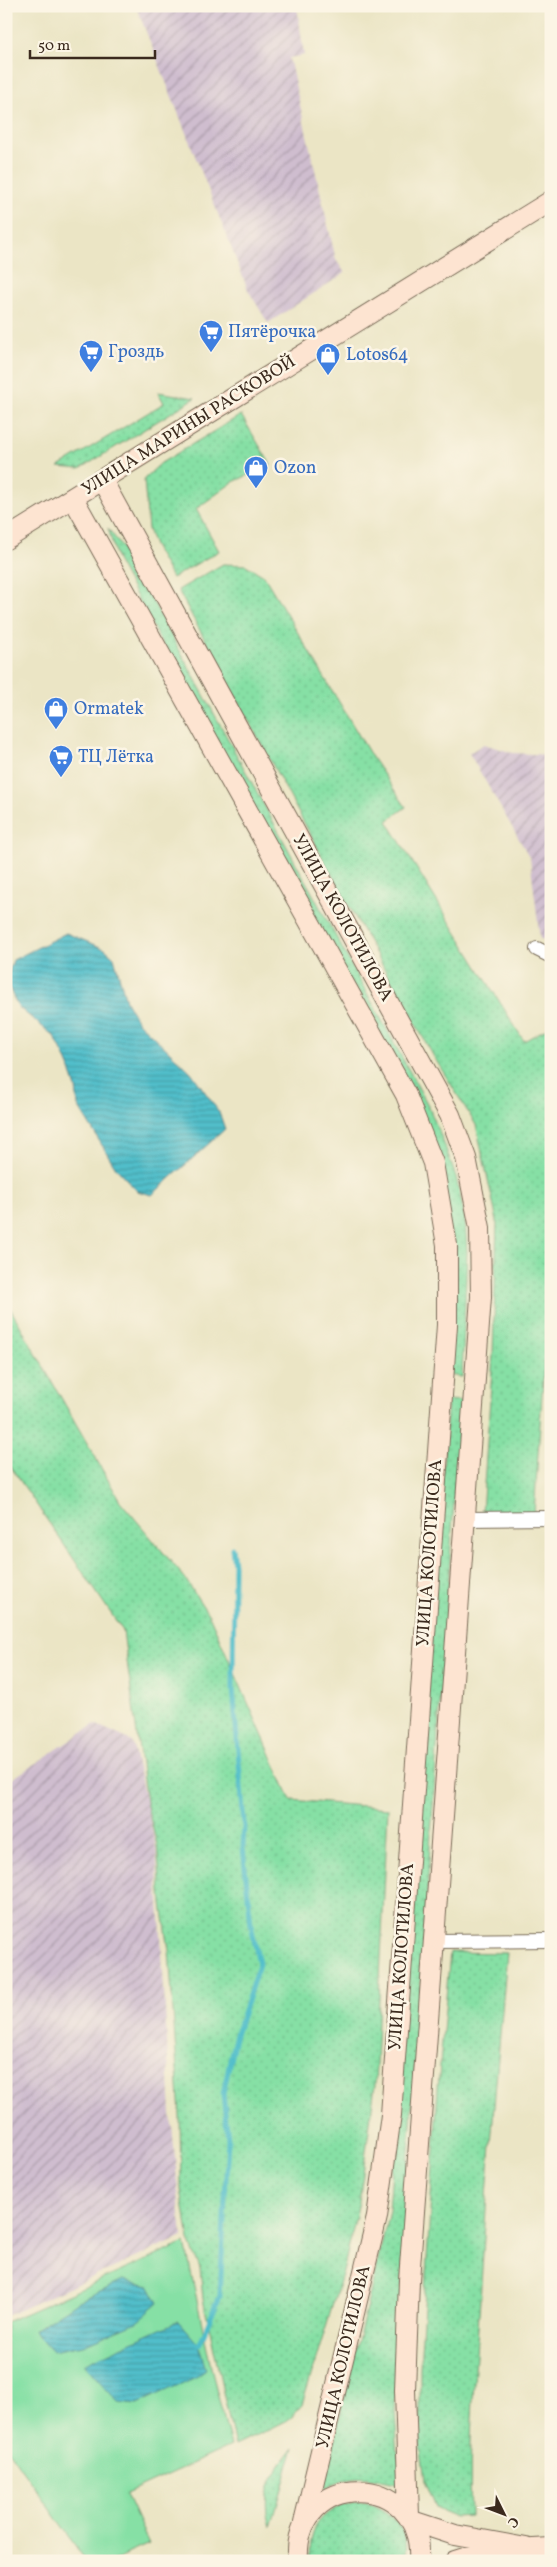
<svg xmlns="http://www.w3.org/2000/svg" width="557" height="2567" font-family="Vollkorn,serif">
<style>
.industrial{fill:url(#industrial-furrows)}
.grass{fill:url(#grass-dots);stroke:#608562}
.park{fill:#86e0a5;stroke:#608562}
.water{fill:url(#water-rules);stroke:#467474}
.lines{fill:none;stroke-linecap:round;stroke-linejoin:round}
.stream{stroke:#51beca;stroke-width:5}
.minor-casing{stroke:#796b58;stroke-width:16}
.secondary-casing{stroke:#796b58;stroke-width:22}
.minor{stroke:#fff;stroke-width:14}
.secondary{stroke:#fde4d1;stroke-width:20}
.labels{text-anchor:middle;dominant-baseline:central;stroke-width:5;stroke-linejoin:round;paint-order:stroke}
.shop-label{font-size:18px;fill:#366cbe;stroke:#fcf5e5;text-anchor:start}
.street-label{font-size:18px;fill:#3b2a1e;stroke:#fcf5e5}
</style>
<defs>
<pattern id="industrial-furrows" width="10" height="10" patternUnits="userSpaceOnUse" patternTransform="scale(1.25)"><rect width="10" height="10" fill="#cfbdcf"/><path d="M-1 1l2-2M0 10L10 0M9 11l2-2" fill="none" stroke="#a99aa7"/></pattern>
<pattern id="grass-dots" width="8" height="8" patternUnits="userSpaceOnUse" patternTransform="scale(1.25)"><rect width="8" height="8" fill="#86e0a5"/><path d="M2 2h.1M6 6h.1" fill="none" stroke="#75c08e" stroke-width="1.8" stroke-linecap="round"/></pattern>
<pattern id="water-rules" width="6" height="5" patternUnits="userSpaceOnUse" patternTransform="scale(1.25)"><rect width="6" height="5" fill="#51beca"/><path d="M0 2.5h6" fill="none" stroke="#449ba3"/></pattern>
</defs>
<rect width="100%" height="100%" fill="#fcf5e5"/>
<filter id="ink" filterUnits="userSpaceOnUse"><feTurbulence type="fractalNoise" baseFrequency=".02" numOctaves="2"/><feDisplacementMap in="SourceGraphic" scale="10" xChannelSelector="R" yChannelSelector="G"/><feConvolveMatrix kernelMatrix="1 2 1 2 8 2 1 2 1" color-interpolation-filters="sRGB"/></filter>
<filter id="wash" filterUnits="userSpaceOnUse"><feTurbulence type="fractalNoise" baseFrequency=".0096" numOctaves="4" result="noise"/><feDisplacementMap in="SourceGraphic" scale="20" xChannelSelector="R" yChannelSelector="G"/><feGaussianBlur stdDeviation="1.12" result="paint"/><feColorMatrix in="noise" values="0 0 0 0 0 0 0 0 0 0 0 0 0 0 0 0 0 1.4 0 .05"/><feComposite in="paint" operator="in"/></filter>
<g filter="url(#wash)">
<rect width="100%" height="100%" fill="#ebe5c5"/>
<!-- industrial -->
<path class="industrial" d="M136 6H297L304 55 289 58 336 260 345 273 268 323 248 290Z
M484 744 513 753 551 755V940L540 939 530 858 469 753Z
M95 1724 132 1741 156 1848 171 2113 182 2237 6 2316V1783Z"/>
<!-- grass -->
<path class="grass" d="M158 392 195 398 80 469 58 467 164 403Z
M241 415 271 465 233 482 196 509 219 551 172 578 154 546 148 529 144 479 161 463Z
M108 528 128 556 428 1105 443 1141 456 1177 465 1218 467 1252 462 1377 448 1375 434 1151 117 560Z
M223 564 246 565 264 576 373 759 406 807 387 821 524 1041 551 1026V1261L534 1514 482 1513 493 1356 497 1221 476 1125 434 1057 349 906 178 590Z
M6 1301 120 1501 184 1577 210 1617 291 1800 388 1808 375 2085 359 2203 343 2271 302 2405 288 2420 235 2446 203 2299 200 2269 189 2240 181 2189 180 2116 169 1950 162 1904 157 1845 146 1802 123 1631 6 1460Z
M448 1400 461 1401 409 2151 395 2412 400 2484C369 2477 352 2472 324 2489 342 2396 369 2305 389 2211Z
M450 1952 507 1953C497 2069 487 2184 480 2300 475 2372 468 2444 471 2516L454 2517 436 2507 425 2480 420 2445V2368L438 2088Z
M294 2447 271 2527C261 2490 272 2475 294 2447Z
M360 2501C388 2508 413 2528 405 2561H311C306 2524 326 2507 360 2501Z"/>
<!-- park -->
<path class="park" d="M185 2243 212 2372 231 2446 126 2494 149 2544 111 2561H86L6 2447V2322Z"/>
<!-- water -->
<path class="water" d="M66 933 105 949 114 957 126 1001 138 1022 191 1072 219 1112 225 1129 152 1195 137 1191 116 1168 78 1106 76 1088 67 1061 54 1036 18 1007 6 981 13 960Z
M123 2280 150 2286 159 2303 137 2322 83 2345 53 2351 34 2330 77 2302Z
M178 2321 199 2345 206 2370 196 2377 137 2404 118 2402 84 2364Z"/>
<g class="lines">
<!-- stream -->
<path class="stream" d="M199 2345 220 2296 228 2139 223 2094 234 2041 259 1964 251 1924 243 1848 244 1824 233 1688 234 1564 232 1548"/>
</g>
</g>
<g filter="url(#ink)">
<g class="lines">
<defs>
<path id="minor" d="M537 949 551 956
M466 1519 551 1518
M436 1941 551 1940"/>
<path id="secondary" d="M102 480 450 1115 466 1158 480 1228 481 1297 409 2280 405 2390 409 2516
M73 498 406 1095 433 1163 447 1245V1325L391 2115 377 2217 304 2522
M6 539 551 201
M412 2521 455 2535 526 2548
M298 2561C292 2468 425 2468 419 2561
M455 2561 483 2552 551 2548"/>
</defs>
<!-- minor casing -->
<use href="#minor" class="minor-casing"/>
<!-- secondary casing -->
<use href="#secondary" class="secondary-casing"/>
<!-- minor -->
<use href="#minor" class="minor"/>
<!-- secondary -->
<use href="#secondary" class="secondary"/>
</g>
</g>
<!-- icons -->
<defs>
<symbol id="supermarket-pin" viewBox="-11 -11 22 30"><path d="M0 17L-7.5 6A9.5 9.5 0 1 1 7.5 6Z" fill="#3f7fe0" stroke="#fcf5e5"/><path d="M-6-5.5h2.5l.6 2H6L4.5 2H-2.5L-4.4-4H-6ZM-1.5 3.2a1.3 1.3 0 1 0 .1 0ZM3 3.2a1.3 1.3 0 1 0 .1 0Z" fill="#fff"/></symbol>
<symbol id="shop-pin" viewBox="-11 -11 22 30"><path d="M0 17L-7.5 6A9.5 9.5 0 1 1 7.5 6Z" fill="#3f7fe0" stroke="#fcf5e5"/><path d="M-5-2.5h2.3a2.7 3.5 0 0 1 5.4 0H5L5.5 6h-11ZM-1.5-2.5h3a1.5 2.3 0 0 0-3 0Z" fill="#fff"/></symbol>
</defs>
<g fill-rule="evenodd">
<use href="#supermarket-pin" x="197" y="318" width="28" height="38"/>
<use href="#supermarket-pin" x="77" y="338" width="28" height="38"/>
<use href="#shop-pin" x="314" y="341" width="28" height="38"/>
<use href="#shop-pin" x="242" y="454" width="28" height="38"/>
<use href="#shop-pin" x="42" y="695" width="28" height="38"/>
<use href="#supermarket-pin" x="47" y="743" width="28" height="38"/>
</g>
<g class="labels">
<!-- shop labels -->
<g class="shop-label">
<text x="228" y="332">Пятёрочка</text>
<text x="108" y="352">Гроздь</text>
<text x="346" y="355">Lotos64</text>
<text x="274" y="468">Ozon</text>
<text x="74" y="709">Ormatek</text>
<text x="78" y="757">ТЦ Лётка</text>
</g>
<!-- street labels -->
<g class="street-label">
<text transform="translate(189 426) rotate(-32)">УЛИЦА МАРИНЫ РАСКОВОЙ</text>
<text transform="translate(342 918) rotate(61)">УЛИЦА КОЛОТИЛОВА</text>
<text transform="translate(430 1553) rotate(-86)">УЛИЦА КОЛОТИЛОВА</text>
<text transform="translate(402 1957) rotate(-86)">УЛИЦА КОЛОТИЛОВА</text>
<text transform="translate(344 2357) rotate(-77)">УЛИЦА КОЛОТИЛОВА</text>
</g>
</g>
<!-- margin -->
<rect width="557" height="2567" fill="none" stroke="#fcf5e5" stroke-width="25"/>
<!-- north arrow -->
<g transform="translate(504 2514) rotate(132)" stroke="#fcf5e5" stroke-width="4" paint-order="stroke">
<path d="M0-4L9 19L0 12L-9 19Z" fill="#3b2a1e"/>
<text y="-8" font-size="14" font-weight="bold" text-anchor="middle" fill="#3b2a1e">С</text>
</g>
<!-- scale -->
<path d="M30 50v8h125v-8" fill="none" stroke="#3b2a1e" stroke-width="2.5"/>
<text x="38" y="50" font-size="15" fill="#3b2a1e" stroke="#fcf5e5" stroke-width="4" paint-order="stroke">50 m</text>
</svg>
